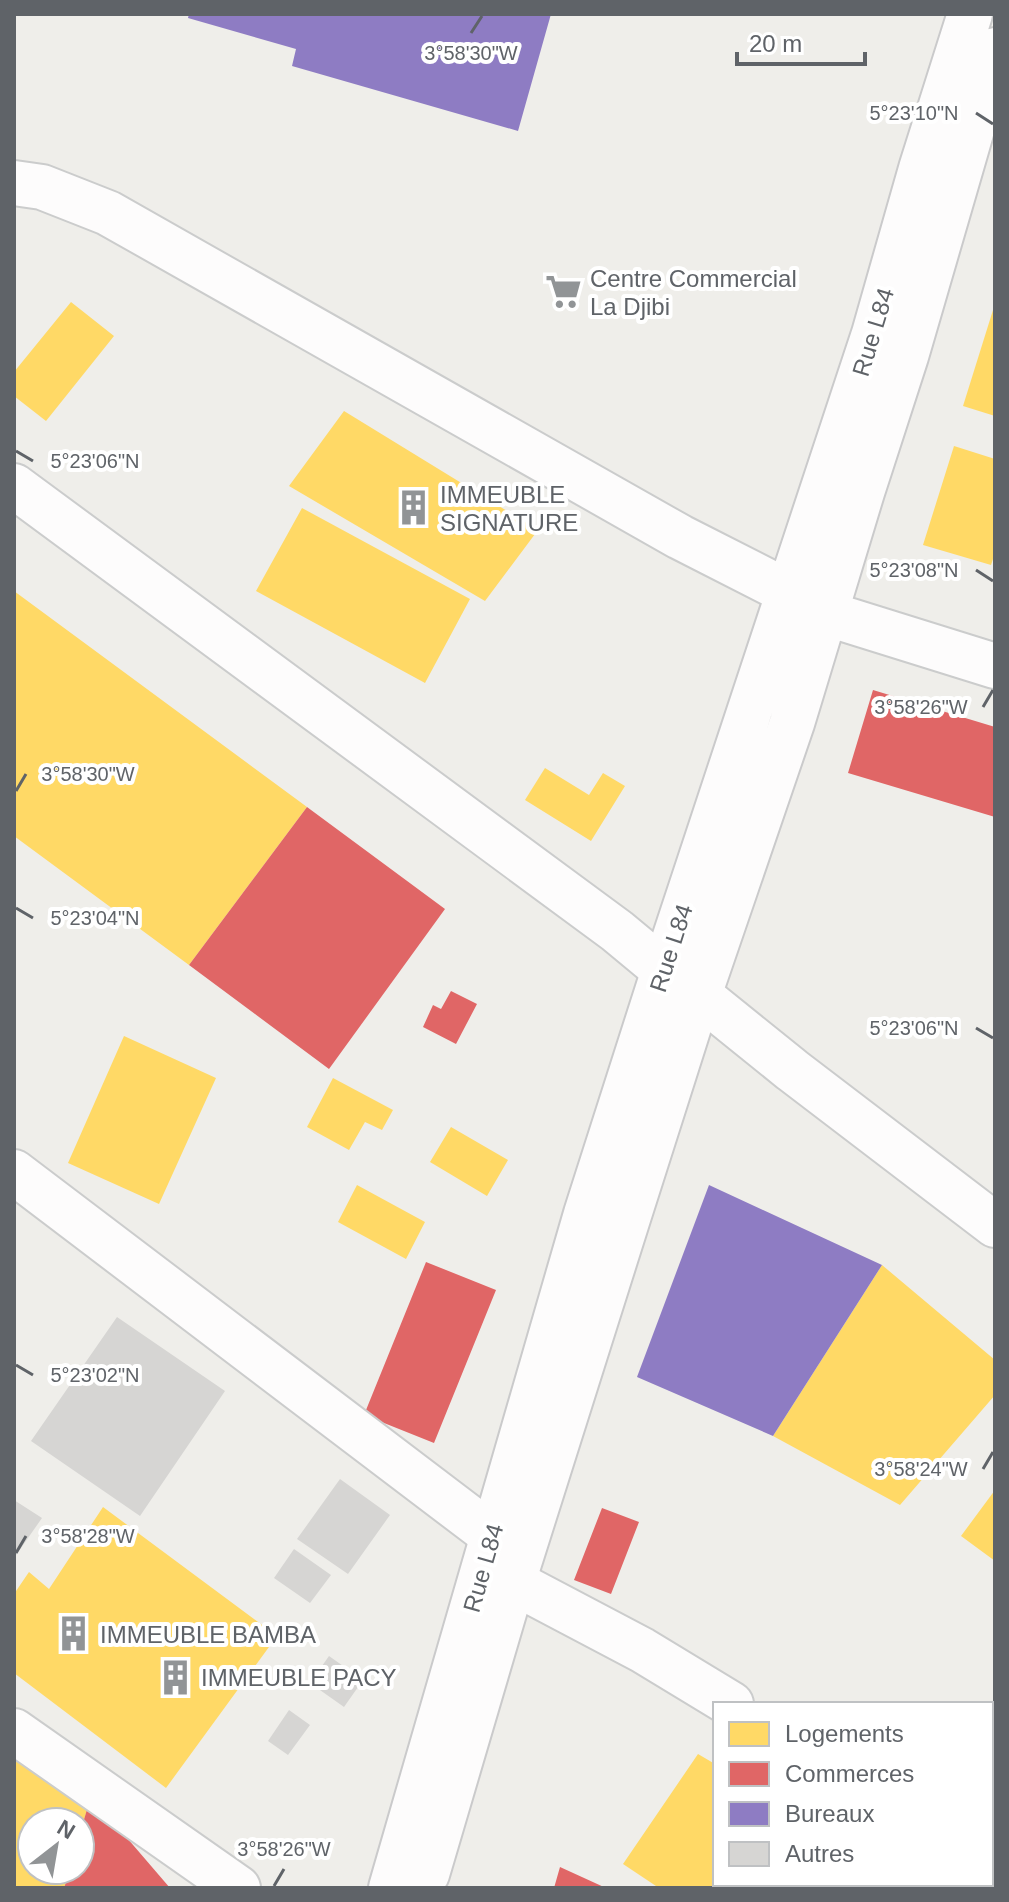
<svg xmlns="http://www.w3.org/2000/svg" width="1009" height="1902" font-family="Arial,sans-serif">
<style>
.homes{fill:#ffd966}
.shops{fill:#e06666}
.offices{fill:#8e7cc3}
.building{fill:#d6d5d3}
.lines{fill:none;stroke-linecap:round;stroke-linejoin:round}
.street-casing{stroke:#cbcccc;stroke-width:48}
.secondary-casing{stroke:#cacacb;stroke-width:48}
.street{stroke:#fdfcfc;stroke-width:44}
.secondary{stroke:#fdfcfc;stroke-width:44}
.ticks{fill:none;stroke:#5f6368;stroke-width:3}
.labels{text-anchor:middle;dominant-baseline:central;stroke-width:8;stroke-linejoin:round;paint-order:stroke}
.poi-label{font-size:24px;fill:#5f6368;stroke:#fff;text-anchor:start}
.street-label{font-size:24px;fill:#5f6368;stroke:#fff}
.ticks-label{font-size:20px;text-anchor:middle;fill:#5f6368;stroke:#fff;stroke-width:8;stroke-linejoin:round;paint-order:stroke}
</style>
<rect width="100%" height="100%" fill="#efeeea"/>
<!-- homes -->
<path class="homes" d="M71 302 114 336 46 421 14 396V372Z
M993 310 995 311V416L963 406Z
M344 411 538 530 485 601 289 486Z
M954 446 995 459V553L991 565 923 545Z
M302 508 470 599 425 683 256 591Z
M14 591 307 807 189 965 14 836Z
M545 768 589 795 603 773 625 786 591 841 525 800Z
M124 1036 216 1078 159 1204 68 1163Z
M333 1078 393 1110 382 1130 365 1122 349 1150 307 1127Z
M451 1127 508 1160 487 1196 430 1162Z
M357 1185 425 1222 406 1259 338 1222Z
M882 1265 995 1360V1395L900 1505 773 1436Z
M995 1490V1561L961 1536Z
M103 1507 277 1636 166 1788 14 1673V1594L29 1572 49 1589Z
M14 1748 91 1796 81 1830 80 1822H32V1870H70L64 1888H14Z
M698 1754 715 1764V1884H897L903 1888H659L623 1864Z"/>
<!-- shops -->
<path class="shops" d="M873 690 995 727V817L848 773Z
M307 807 445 909 329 1069 189 965Z
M451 991 477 1004 456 1044 423 1027 433 1005 441 1009Z
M426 1262 496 1290 434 1443 364 1415Z
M602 1508 639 1522 611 1594 574 1580Z
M91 1796 170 1888H64L70 1870H80V1833Z
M560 1867 606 1888H554Z"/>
<!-- offices -->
<path class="offices" d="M189 14H551L518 131 292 66 296 49 188 18Z
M709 1185 882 1265 773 1436 637 1377Z"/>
<!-- building -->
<path class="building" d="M117 1317 225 1391 140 1516 31 1441Z
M340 1479 390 1515 348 1574 297 1539Z
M14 1500 42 1518 14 1558Z
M294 1549 331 1575 310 1603 274 1578Z
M329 1656 363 1680 344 1707 310 1683Z
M289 1710 310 1725 288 1755 268 1741Z"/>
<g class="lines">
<defs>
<path id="street" d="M14 183 42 187 108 213 680 537 788 592
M14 486 617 931 664 970
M825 613 995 666
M699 995 792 1070 995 1225
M14 1172 492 1535
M513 1582 642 1650 731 1704
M14 1731 238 1888
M991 1877 995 1880"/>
<path id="secondary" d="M427 1874 513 1582 628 1218 699 995 792 723 862 492 906 356 995 50
M391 1888 586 1214 664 970 874 334 921 169 970 14"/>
</defs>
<!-- street casing -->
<use href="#street" class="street-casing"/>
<!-- secondary casing -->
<use href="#secondary" class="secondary-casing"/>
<!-- street -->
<use href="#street" class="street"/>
<!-- secondary -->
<use href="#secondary" class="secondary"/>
</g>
<!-- ticks -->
<path class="ticks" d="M471 33 482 16M976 113 993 124M16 451 33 461M976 570 993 581M983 707 993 690M16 791 26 774M16 908 33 918M976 1028 993 1038M16 1365 33 1375M983 1469 993 1452M16 1553 26 1536M274 1886 284 1869"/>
<!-- icons -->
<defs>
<symbol id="supermarket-bare" viewBox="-9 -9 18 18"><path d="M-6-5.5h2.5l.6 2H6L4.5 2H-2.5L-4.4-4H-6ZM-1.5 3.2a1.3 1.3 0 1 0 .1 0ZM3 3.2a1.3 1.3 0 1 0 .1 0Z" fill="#919496" stroke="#fff" stroke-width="2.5" paint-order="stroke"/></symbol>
<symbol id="building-bare" viewBox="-9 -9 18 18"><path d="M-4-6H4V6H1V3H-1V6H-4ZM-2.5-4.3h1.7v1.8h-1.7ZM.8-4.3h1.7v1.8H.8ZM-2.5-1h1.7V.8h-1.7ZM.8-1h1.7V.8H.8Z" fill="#919496" stroke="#fff" stroke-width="2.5" paint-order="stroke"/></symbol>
</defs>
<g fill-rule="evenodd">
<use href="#supermarket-bare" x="538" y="266" width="51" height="51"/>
<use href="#building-bare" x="388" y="482" width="51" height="51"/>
<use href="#building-bare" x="48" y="1608" width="51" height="51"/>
<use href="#building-bare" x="150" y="1652" width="51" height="51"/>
</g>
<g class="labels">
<!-- poi labels -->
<g class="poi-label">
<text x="590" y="278">Centre Commercial<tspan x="590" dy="28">La Djibi</tspan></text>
<text x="440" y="494">IMMEUBLE<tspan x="440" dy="28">SIGNATURE</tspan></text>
<text x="100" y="1634">IMMEUBLE BAMBA</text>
<text x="201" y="1677">IMMEUBLE PACY</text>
</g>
<!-- street labels -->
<g class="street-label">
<text transform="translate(873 332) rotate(-73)">Rue L84</text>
<text transform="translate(671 948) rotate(-72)">Rue L84</text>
<text transform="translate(483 1568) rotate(-74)">Rue L84</text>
</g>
</g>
<g class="ticks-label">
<text x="471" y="60">3°58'30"W</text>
<text x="914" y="120">5°23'10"N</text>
<text x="95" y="468">5°23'06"N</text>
<text x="914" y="577">5°23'08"N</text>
<text x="921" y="714">3°58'26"W</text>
<text x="88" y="781">3°58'30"W</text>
<text x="95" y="925">5°23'04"N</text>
<text x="914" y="1035">5°23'06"N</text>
<text x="95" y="1382">5°23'02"N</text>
<text x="921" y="1476">3°58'24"W</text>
<text x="88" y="1543">3°58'28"W</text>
<text x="284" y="1856">3°58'26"W</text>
</g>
<!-- border -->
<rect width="1009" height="1902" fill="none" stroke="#5f6368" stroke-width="32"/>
<!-- legend -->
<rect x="713" y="1702" width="280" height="184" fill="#ffffff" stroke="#bfc1c3" stroke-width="2"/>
<rect x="729" y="1722" width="40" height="24" fill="#ffd966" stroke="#bfc1c3" stroke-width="2"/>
<text x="785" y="1742" font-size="24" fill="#5f6368">Logements</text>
<rect x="729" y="1762" width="40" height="24" fill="#e06666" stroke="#bfc1c3" stroke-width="2"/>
<text x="785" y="1782" font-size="24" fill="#5f6368">Commerces</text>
<rect x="729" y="1802" width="40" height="24" fill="#8e7cc3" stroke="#bfc1c3" stroke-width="2"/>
<text x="785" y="1822" font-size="24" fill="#5f6368">Bureaux</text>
<rect x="729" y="1842" width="40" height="24" fill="#d6d5d3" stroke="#bfc1c3" stroke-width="2"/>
<text x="785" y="1862" font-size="24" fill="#5f6368">Autres</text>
<!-- north arrow -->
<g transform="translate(56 1846) rotate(31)"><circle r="38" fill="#ffffff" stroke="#bfc1c3" stroke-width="2"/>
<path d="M0-6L14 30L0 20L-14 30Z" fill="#919496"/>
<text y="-12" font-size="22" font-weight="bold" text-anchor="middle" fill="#5f6368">N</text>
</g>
<!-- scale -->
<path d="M737 52v12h128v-12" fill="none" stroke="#5f6368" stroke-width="4"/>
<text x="749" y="52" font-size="24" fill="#5f6368" stroke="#ffffff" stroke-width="6" paint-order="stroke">20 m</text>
</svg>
